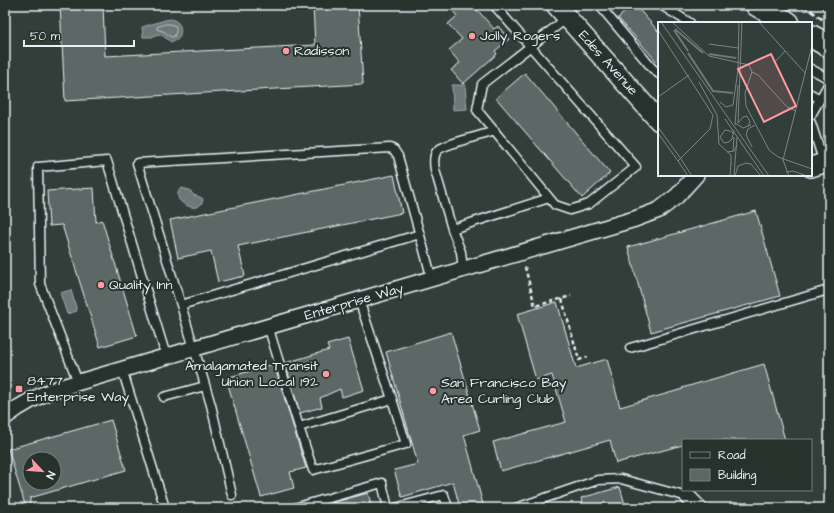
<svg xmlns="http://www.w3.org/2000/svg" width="834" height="513" font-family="'Architects Daughter',sans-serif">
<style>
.water{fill:#6d7978;stroke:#9ea9ab}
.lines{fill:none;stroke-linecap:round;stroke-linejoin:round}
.shore{stroke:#b7c1c5;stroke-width:1}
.building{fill:#5c6865;stroke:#e8f1f8;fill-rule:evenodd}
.service-casing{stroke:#e8f1f8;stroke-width:11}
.minor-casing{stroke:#e8f1f8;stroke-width:18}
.tertiary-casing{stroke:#e8f1f8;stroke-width:22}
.primary-casing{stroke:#e8f1f8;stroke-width:25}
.path{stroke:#e8f1f8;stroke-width:2.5;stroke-dasharray:4 3;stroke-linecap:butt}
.service{stroke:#26332d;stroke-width:8}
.minor{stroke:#26332d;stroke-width:15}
.tertiary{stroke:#26332d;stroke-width:19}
.primary{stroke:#26332d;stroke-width:22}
.rail{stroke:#e8f1f8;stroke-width:3;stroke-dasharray:6 3;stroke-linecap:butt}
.poi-dot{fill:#ff9aa2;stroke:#26332d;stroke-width:1.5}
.labels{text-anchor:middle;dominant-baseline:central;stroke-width:4;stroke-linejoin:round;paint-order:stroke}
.poi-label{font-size:14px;fill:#e8f1f8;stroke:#26332d;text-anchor:start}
.street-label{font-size:14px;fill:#e8f1f8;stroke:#26332d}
.inset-river{fill:none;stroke:#6d7978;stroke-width:2}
.inset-road{fill:none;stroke:#7b8685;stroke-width:1}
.view{fill:#ff9aa2;fill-opacity:0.15;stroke:#ff9aa2;stroke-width:2}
.inset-edge{fill:none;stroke:#e8f1f8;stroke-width:2}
</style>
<rect width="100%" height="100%" fill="#323e39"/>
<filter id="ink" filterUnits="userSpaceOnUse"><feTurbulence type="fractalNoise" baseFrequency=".025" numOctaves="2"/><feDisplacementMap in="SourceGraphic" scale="8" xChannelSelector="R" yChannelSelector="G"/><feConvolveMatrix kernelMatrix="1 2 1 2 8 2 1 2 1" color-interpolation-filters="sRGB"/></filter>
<g filter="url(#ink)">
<!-- water -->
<path class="water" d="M171 19C174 20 177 21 179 24 182 29 181 36 177 40 176 40 171 42 171 42L163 36 158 34 152 37H143L142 27 165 20Z
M452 85H465L467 109 453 110Z
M181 188 190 190 193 195 200 197 203 199 202 203C200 205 200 206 197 207 191 209 179 203 178 197 177 193 179 190 181 188Z
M71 290 77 311 67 314 60 293Z"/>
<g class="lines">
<!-- shore -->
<path class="shore" d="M166 24H170L176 26V32L174 37H171L165 32 157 29V27Z"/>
</g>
<!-- building -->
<path class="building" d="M60 5H103L105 56 315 45 313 5H358L363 84 65 101Z
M448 5H473L494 29 498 26 509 39 495 51 497 54 463 84 451 70 460 63 449 50 462 39 448 24 457 16Z
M633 5H635L659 32V64L618 18Z
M525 73 610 173 582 198 496 98Z
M394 175 402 213 238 246 245 276 218 282 211 251 178 258 170 220Z
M94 188 96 222 102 220 137 336 100 347 62 225 49 226 47 191Z
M756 211 780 296 651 332 628 247Z
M557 302 576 368 607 359 620 407 683 389 682 388 764 364 785 440H683V445L616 463 610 440 501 471 493 442 566 422 552 375 536 380 517 314Z
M451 332 480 430 464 435 484 508H460L453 482 402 497 394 470 418 464 386 352Z
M348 339 364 390 342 397 340 389 320 398 322 407 300 413 285 363 329 350 327 345Z
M274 364 306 468 290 472 294 488 261 497 226 378Z
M111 420 126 470 30 498V508H26L8 449ZM30 459H54V483H30Z
M620 487 626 508H584L581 498Z
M368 493 372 508H321V506Z"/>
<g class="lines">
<defs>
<path id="service" d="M494 5 636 167 589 204 570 210 555 205 477 110 482 84 567 18
M599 5 652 68 659 74
M661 5 690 23
M811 69 829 79
M811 94 820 99
M811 115 829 83
M811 123 824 163
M452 229 549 198
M463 270 461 252 452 229 435 170C434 164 433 156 437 151 443 144 484 135 495 131
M181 305 420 234
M268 326 299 427 313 470 406 444 392 399 359 300
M630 348 825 291
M122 369 165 508
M78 382 40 284 38 167 107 161 166 356
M164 397 205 386
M299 427 392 399
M232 495 211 405 181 305 137 163 390 148 394 150 398 156 432 279
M294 508 382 483 388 508
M395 508 444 495 448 508
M516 508 598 480 621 479 688 497"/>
<path id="minor" d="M5 417C22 404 39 395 59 388L635 219 659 210 677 196 696 175
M688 497 699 508"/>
<path id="tertiary" d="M556 5 659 121
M811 167 824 163 829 161"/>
<path id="primary" d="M757 5 788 23
M811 36 829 46"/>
</defs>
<!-- service casing -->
<use href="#service" class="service-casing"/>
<!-- minor casing -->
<use href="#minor" class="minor-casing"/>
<!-- tertiary casing -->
<use href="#tertiary" class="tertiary-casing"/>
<!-- primary casing -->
<use href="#primary" class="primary-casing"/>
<!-- path -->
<path class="path" d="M525 267 535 306 571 296
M562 299 579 360 588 357"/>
<!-- service -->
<use href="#service" class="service"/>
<!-- minor -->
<use href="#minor" class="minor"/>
<!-- tertiary -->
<use href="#tertiary" class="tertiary"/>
<!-- primary -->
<use href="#primary" class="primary"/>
<!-- rail -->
<path class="rail" d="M803 5 829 24
M820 5 829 12"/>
</g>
</g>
<!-- markers -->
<g class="poi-dot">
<circle cx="472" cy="36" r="4"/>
<circle cx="286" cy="51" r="4"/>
<circle cx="101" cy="285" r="4"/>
<circle cx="326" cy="374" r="4"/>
<rect x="15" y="385" width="8" height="8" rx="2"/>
<circle cx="433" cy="391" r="4"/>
</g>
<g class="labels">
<!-- poi labels -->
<g class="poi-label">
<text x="480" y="36">Jolly Rogers</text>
<text x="294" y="51">Radisson</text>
<text x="109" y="285">Quality Inn</text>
<text x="318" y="366" text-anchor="end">Amalgamated Transit<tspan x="318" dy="16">Union Local 192</tspan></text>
<text x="27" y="381">8477<tspan x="27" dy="16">Enterprise Way</tspan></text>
<text x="441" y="383">San Francisco Bay<tspan x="441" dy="16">Area Curling Club</tspan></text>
</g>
<!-- street labels -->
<g class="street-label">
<text transform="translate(608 63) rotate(48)">Edes Avenue</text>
<text transform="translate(354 302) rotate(-16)">Enterprise Way</text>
</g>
</g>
<!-- overview -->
<g transform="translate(658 22)">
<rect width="154" height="154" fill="#323e39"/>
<path class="inset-river" d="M17 7 45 31M16 8 30 29M30 31 55 69 75 71M51 32 78 36"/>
<path class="inset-road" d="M3 0 111 154M14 0 51 34 91 43 94 50 87 71 88 84 111 128 120 135 154 147M101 0 147 51M0 8 55 93 52 107 20 139 30 154M51 22 80 26M116 41 127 29M80 49 81 0M94 50 100 53 129 85 138 89M41 60 59 93 61 122 73 133V142M0 75 31 53M62 80 68 85 75 83 80 48M67 97 106 154M77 101 85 106 93 103M80 101 84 0M80 101 85 95 89 94 92 100 90 104M77 103 80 63M0 105 23 137M0 111 20 139M76 112 74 110 72 109 67 108 62 115 66 121 71 120 74 117 76 108M94 125 88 113 90 107 97 103M75 129 76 115M69 130 76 129 79 123M23 137 34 154M128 150 135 149 149 154M76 153 79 115M72 154 73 141M77 154 80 144 88 141 93 142 103 154M131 154 125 138 154 24"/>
<path class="view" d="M113 32 138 84 106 100 80 47Z"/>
<rect width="154" height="154" class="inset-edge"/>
</g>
<!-- margin -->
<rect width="834" height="513" fill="none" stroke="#26332d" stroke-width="20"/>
<rect x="10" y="10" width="814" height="493" fill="none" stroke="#e8f1f8" stroke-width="1.5" filter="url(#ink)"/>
<!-- legend -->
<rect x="682" y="439" width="130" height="52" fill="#26332d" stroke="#747f7e"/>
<rect x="690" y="452" width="20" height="6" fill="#26332d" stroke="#747f7e"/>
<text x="718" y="459" font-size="12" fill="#e8f1f8">Road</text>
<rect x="690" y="469" width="20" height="12" fill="#5c6865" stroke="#747f7e"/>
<text x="718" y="479" font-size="12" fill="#e8f1f8">Building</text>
<!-- north arrow -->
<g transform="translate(42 471) rotate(116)"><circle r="19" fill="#26332d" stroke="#747f7e"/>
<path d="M0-3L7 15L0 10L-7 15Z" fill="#ff9aa2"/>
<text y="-6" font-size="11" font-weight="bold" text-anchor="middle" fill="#e8f1f8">N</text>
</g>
<!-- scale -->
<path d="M24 40v6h110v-6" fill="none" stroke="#e8f1f8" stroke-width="2"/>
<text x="30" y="40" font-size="12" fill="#e8f1f8" stroke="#26332d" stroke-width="3" paint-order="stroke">50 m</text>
</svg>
